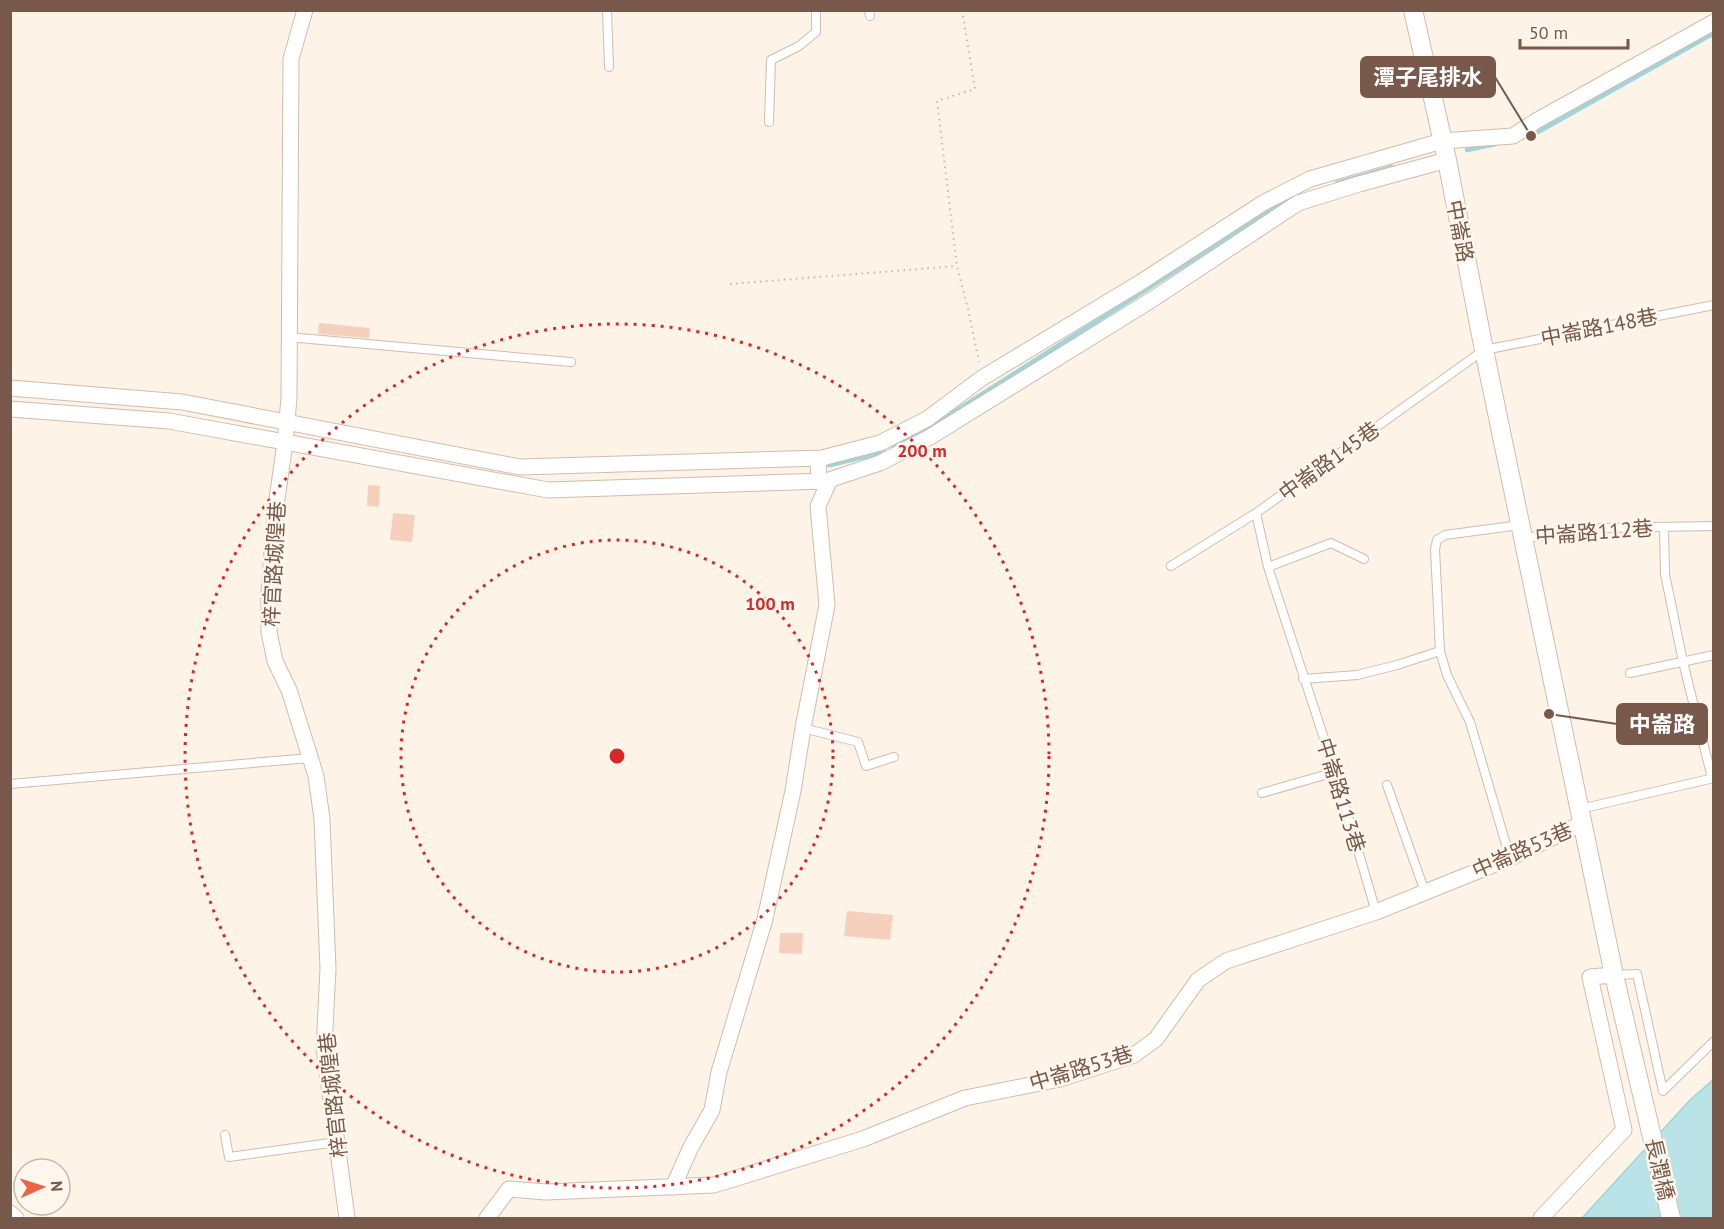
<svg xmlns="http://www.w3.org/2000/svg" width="1724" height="1229" font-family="'PT Sans','Noto Sans TC',sans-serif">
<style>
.water{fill:#bae3e8;stroke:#9fd4da;stroke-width:1.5}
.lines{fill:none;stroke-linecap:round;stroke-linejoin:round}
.stream{stroke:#9fd4da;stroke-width:4.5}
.building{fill:#f4d0bd}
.service-casing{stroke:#d2bcae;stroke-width:10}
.minor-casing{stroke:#d2bcae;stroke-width:17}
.tertiary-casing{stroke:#d2bcae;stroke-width:20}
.path{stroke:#d9b39f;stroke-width:2;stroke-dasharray:1.5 4.5;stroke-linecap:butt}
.service{stroke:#fff;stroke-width:8}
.minor{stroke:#fff;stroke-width:15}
.tertiary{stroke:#fff;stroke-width:18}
.ring{fill:none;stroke:#d62828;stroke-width:3;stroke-dasharray:3 6}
.labels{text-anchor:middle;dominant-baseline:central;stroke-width:5;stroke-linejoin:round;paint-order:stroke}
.street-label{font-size:21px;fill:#78584a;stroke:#fff7ed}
.centre{fill:#d62828;stroke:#fff7ed;stroke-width:3}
.ring-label{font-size:18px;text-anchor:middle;font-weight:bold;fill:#d62828;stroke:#fff7ed;stroke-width:5;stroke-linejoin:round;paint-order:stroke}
.leader{fill:none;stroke:#78584a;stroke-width:2}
.callout-dot{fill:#78584a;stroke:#fff7ed;stroke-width:2}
.callout{fill:#78584a;stroke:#78584a;stroke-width:2}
.callout-label{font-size:22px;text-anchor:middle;font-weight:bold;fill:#fff}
</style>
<rect width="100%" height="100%" fill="#fdf3e6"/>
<!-- water -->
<path class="water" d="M1713 1080V1218H1582L1690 1100Z"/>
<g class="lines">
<!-- stream -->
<path class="stream" d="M1521 138 1531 136 1714 33
M1467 150 1496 144
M1337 183 1392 167
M893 448 932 426 1290 198 1298 196
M820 465H830L885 452"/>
</g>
<!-- building -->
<path class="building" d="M319 323 370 328 369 338 318 334Z
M368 485 380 486 379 507 367 506Z
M393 513 415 515 412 542 390 540Z
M847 911 893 915 890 940 844 936Z
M780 933H803L802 954 779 953Z"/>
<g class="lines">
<defs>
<path id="service" d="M607 10 609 67
M869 10 870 16
M769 122 771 60 799 46 816 32V10
M288 337 571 362
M1256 513 1268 567 1335 772 1376 912
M1664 527 1665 574 1683 662 1712 778
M1524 538 1600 528 1714 526
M1171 566 1256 513 1484 350 1714 305
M1268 567 1331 543 1364 559
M1630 673 1714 655
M1303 679 1357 675 1397 665 1440 651
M803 728 858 742 866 766 894 757
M10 784 310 758
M1387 785 1425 892
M1262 793 1335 772
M1580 809 1714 778
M1510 858 1470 722 1447 675 1440 651 1435 549 1437 540 1445 535 1520 525
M1616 975 1637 974 1663 1091 1714 1041
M225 1135 229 1157 337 1142"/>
<path id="minor" d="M305 10 291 59 289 398 285 443 275 513 269 591V632L275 661 289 690 316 776 322 819 328 969 324 1048 347 1218
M10 388 182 402 520 467 822 458 880 443 927 419 982 378 1141 282 1263 203 1310 179 1442 141 1513 136 1536 121 1714 22
M10 409 169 421 548 490 826 481 880 463 930 437 1153 299 1298 203 1359 184 1447 160
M673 1187 691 1147 712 1110 719 1072 765 919 793 791 803 728 827 605 818 506 828 484 819 476 818 464 822 458
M10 1213 16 1218
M487 1218 509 1189 546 1192 714 1185 863 1139 965 1098 1060 1079 1134 1055 1156 1039 1198 980 1226 961 1376 912 1510 858 1583 823
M1541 1218 1624 1130 1590 977 1614 975"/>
<path id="tertiary" d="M1413 10 1447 160 1484 350 1614 975 1671 1218"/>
</defs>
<!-- service casing -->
<use href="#service" class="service-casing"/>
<!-- minor casing -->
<use href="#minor" class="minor-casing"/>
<!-- tertiary casing -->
<use href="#tertiary" class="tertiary-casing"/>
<!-- path -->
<path class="path" d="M962 10 975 89 937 101 957 266 968 309 979 362
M730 284 957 266"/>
<!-- service -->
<use href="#service" class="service"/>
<!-- minor -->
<use href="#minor" class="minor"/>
<!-- tertiary -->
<use href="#tertiary" class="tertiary"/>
</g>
<!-- distance rings -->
<g class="ring">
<circle cx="617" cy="756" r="216"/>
<circle cx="617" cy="756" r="432"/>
</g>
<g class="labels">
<!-- street labels -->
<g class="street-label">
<text transform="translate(1460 231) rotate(79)">中崙路</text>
<text transform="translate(1599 327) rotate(-11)">中崙路148巷</text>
<text transform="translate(1329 461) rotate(-36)">中崙路145巷</text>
<text transform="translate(1594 532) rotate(-4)">中崙路112巷</text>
<text transform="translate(274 564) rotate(-87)">梓官路城隍巷</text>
<text transform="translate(1341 795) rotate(73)">中崙路113巷</text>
<text transform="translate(1522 850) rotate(-24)">中崙路53巷</text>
<text transform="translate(1081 1068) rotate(-17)">中崙路53巷</text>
<text transform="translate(333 1095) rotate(-96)">梓官路城隍巷</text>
<text transform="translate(1660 1169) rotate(77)">長潤橋</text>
</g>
</g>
<circle cx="617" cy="756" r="9" class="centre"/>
<g class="ring-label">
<text x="922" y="457">200 m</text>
<text x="770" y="610">100 m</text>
</g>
<!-- callouts -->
<path class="leader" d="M1531 136L1495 77M1549 714L1617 724"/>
<g class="callout-dot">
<circle cx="1531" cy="136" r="6"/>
<circle cx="1549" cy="714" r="6"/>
</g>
<g class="callout">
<rect x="1361" y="57" width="134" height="40" rx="6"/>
<rect x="1617" y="704" width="90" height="40" rx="6"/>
</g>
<g class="callout-label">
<text x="1428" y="85">潭子尾排水</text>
<text x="1662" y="732">中崙路</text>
</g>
<!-- border -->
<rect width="1724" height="1229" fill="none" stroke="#78584a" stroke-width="24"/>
<!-- north arrow -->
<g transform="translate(42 1187) rotate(87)"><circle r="28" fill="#fff7ed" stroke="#c9b7ac" stroke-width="1.5"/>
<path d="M0-4.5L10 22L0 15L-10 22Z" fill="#eb6447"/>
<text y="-9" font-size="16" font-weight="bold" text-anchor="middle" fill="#78584a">N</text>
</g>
<!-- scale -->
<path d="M1520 39v9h108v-9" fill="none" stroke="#78584a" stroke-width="3"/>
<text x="1529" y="39" font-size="18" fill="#78584a" stroke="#fff7ed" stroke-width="4.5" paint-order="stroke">50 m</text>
</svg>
